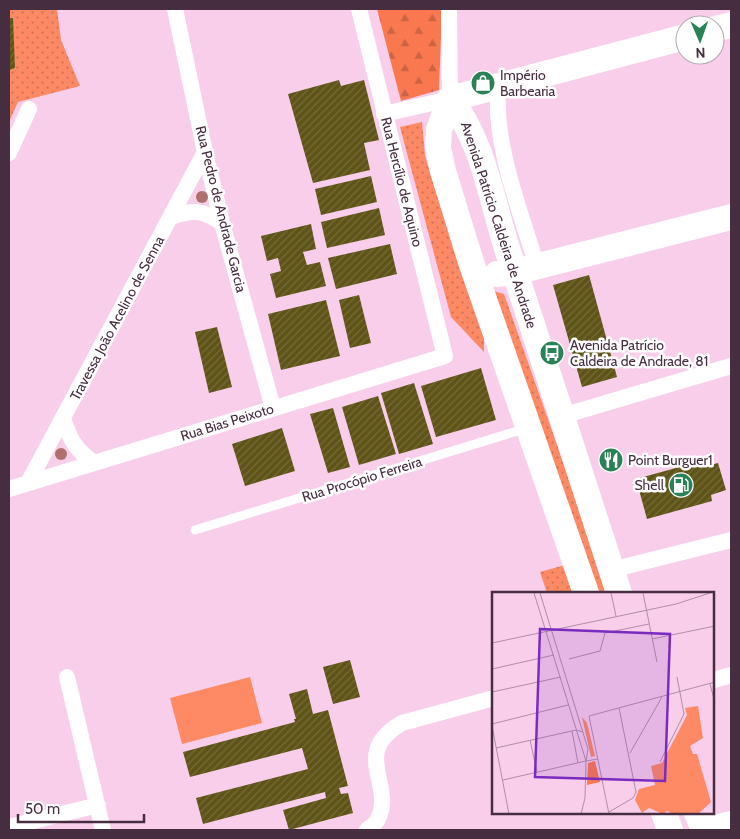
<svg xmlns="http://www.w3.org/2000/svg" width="740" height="839" font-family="Cabin,sans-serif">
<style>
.green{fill:url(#green-dots)}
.forest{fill:url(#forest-firs)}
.pitch{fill:#fd8965}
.building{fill:url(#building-hatch)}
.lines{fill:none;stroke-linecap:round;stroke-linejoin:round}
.lane{stroke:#fff;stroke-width:9}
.street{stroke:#fff;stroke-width:16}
.secondary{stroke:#fff;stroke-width:22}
.primary{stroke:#fff;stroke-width:26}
.tree{fill:#af6f6c}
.labels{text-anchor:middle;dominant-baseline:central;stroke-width:5;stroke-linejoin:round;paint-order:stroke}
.poi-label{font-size:14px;fill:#472d40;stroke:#fefefe;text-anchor:start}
.street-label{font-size:14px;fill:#472d40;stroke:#fefefe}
.inset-road{fill:none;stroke:#b18ea7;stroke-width:1}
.view{fill:#7b2cbf;fill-opacity:0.15;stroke:#7b2cbf;stroke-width:2.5}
.inset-edge{fill:none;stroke:#472d40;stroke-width:2.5}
</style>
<defs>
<pattern id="green-dots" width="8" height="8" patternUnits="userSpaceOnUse" patternTransform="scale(1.25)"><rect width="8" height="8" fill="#fd8965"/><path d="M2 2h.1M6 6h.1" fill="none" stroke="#cf7055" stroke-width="1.8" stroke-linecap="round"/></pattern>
<pattern id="forest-firs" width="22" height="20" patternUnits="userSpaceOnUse" patternTransform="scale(1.25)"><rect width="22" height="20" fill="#fa784f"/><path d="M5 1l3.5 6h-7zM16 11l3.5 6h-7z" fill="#cc6343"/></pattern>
<pattern id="building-hatch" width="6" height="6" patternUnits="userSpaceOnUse" patternTransform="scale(1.25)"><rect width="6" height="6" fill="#5f5417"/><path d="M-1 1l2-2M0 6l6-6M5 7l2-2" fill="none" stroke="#746a3a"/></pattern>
</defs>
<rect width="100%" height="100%" fill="#f8ceeb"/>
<!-- green -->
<path class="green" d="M9 9H57L61 40 80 86 18 102 9 122Z
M422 122 425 156 437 195 484 327V352L451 317 400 127Z
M487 289 504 294 609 593H594Z
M565 565 574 593H547L540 572Z"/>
<!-- forest -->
<path class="forest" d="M377 9H442L439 90 401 101Z"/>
<!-- pitch -->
<path class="pitch" d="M250 677 262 723 182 744 170 698Z"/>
<!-- building -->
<path class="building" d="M9 18H13L15 68 9 70Z
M339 80 341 86 364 80 379 140 364 143 370 170 313 183 288 94Z
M371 176 377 202 321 215 315 189Z
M379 208 385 235 327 248 321 222Z
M311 224 316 249 303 252 307 265 320 262 326 286 276 298 270 274 281 271 278 258 267 261 261 236Z
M390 244 397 274 336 289 328 258Z
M589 275 617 377 582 387 553 285Z
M359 295 371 343 350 348 339 300Z
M326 300 340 356 281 370 268 314Z
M217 327 232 387 209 393 195 332Z
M481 368 496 420 436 437 421 386Z
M414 383 433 444 399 454 381 393Z
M378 396 396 454 359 465 342 407Z
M333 408 350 467 328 473 310 414Z
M282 428 295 471 245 486 232 444Z
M701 461 703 467 718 463 726 490 711 495 712 501 647 519 636 479Z
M350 660 360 697 333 704 323 667Z
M307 689 313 714 328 710 348 786 339 788 341 794 348 793 353 813 289 830 283 810 326 798 325 792 203 824 196 798 308 769 302 748 190 777 183 752 295 722 294 719H296L289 694Z"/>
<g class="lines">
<!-- lane -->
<path class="lane" d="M195 530 527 428"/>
<!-- street -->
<path class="street" d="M175 9 205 152 222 223 273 408
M498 87C494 147 520 209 537 267
M384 114 450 99 449 9
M9 153 29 109
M171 217C194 209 202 210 222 223
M562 416 731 366
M63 419C71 441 75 449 94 463
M28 483 205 152
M9 489 445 356 359 9
M611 570 731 540
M67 677 103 830
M714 680 731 675
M9 827 98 805
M367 830C370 827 376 824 378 819 395 784 350 753 402 723L494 698"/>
<!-- secondary -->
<path class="secondary" d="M700 830 731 822"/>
<!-- primary -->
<path class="primary" d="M715 29 731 25
M450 99C488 148 493 215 515 272L619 593
M450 99 439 130 438 148 443 171 471 262 586 593
M450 99 685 37
M497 274 515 272 731 217
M664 813 670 830
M697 813 704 830"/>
</g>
<!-- trees -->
<g class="tree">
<circle cx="202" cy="197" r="6"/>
<circle cx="61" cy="454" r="6"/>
</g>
<!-- icons -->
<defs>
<symbol id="shop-disc" viewBox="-11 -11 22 22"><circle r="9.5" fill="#298156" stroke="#fefefe"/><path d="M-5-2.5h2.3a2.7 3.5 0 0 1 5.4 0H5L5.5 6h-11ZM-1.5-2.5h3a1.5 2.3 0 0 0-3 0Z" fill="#fff"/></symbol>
<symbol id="bus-disc" viewBox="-11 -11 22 22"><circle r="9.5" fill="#298156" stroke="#fefefe"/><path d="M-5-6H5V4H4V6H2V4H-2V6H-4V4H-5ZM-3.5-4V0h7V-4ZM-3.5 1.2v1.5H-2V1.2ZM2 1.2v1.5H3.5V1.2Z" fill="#fff"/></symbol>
<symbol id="restaurant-disc" viewBox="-11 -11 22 22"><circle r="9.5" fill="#298156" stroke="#fefefe"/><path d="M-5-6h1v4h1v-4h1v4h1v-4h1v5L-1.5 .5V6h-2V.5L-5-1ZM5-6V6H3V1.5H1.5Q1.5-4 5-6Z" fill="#fff"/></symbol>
<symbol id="fuel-disc" viewBox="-11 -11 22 22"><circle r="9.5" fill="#298156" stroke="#fefefe"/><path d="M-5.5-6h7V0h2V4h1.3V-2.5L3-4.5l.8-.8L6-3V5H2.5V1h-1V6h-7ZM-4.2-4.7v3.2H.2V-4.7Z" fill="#fff"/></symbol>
</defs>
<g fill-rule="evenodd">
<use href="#shop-disc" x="469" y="69" width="28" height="28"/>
<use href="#bus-disc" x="538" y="339" width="28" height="28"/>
<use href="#restaurant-disc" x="597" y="446" width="28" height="28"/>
<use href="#fuel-disc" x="667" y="471" width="28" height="28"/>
</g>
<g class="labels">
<!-- poi labels -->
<g class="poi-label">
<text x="500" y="75">Império<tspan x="500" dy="16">Barbearia</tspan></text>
<text x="570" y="345">Avenida Patrício<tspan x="570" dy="16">Caldeira de Andrade, 81</tspan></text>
<text x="628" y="460">Point Burguer1</text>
<text x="664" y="485" text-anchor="end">Shell</text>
</g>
<!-- street labels -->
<g class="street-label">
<text transform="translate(402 182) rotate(76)">Rua Hercílio de Aquino</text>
<text transform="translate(221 209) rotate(76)">Rua Pedro de Andrade Garcia</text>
<text transform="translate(499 225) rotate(72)">Avenida Patrício Caldeira de Andrade</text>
<text transform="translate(117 318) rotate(-62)">Travessa João Acelino de Senna</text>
<text transform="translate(227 422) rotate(-17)">Rua Bias Peixoto</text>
<text transform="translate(362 479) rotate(-17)">Rua Procópio Ferreira</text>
</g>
</g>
<!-- overview -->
<g transform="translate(492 592)">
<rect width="222" height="222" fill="#f8ceeb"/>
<path d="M206 114 211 146 198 154 201 162H205L219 210 206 222H181L175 219 171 222 157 216 150 221 143 208 147 197 163 193 159 174 170 171 195 123 193 116ZM90 125 95 131 103 164 99 165Z" fill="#fd8965"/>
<path d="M103 169 108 190 95 193 96 171Z" fill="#fa784f"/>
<path class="inset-road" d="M42 1 94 169M48 1 96 157 94 169M119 1 124 24M151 1 165 70M160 47 223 34M0 51 184 12 218 1M77 67 108 59 113 41 157 32M0 77 62 63M218 92 223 111M0 100 69 85M0 132 76 113M0 134 17 222M80 139 86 171M38 148 45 180M4 156 84 138 91 140M138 161 170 105M168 170 192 122 185 85M11 188 94 169M117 220 141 206 144 200 127 116M89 222 93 206 94 169 106 167M117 222 97 124 223 90"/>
<path class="view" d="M48 37 178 42 173 189 43 185Z"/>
<rect width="222" height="222" class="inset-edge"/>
</g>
<!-- border -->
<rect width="740" height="839" fill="none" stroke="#472d40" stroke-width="20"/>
<!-- north arrow -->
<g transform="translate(700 40) rotate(178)"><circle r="24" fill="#fefefe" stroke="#b5aab2"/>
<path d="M0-4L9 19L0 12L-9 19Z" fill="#298156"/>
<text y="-8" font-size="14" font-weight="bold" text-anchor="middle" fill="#472d40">N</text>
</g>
<!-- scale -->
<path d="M18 814v8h126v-8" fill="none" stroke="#472d40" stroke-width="2.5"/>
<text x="25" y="814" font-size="15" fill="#472d40" stroke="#fefefe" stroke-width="4" paint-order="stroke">50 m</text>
</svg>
